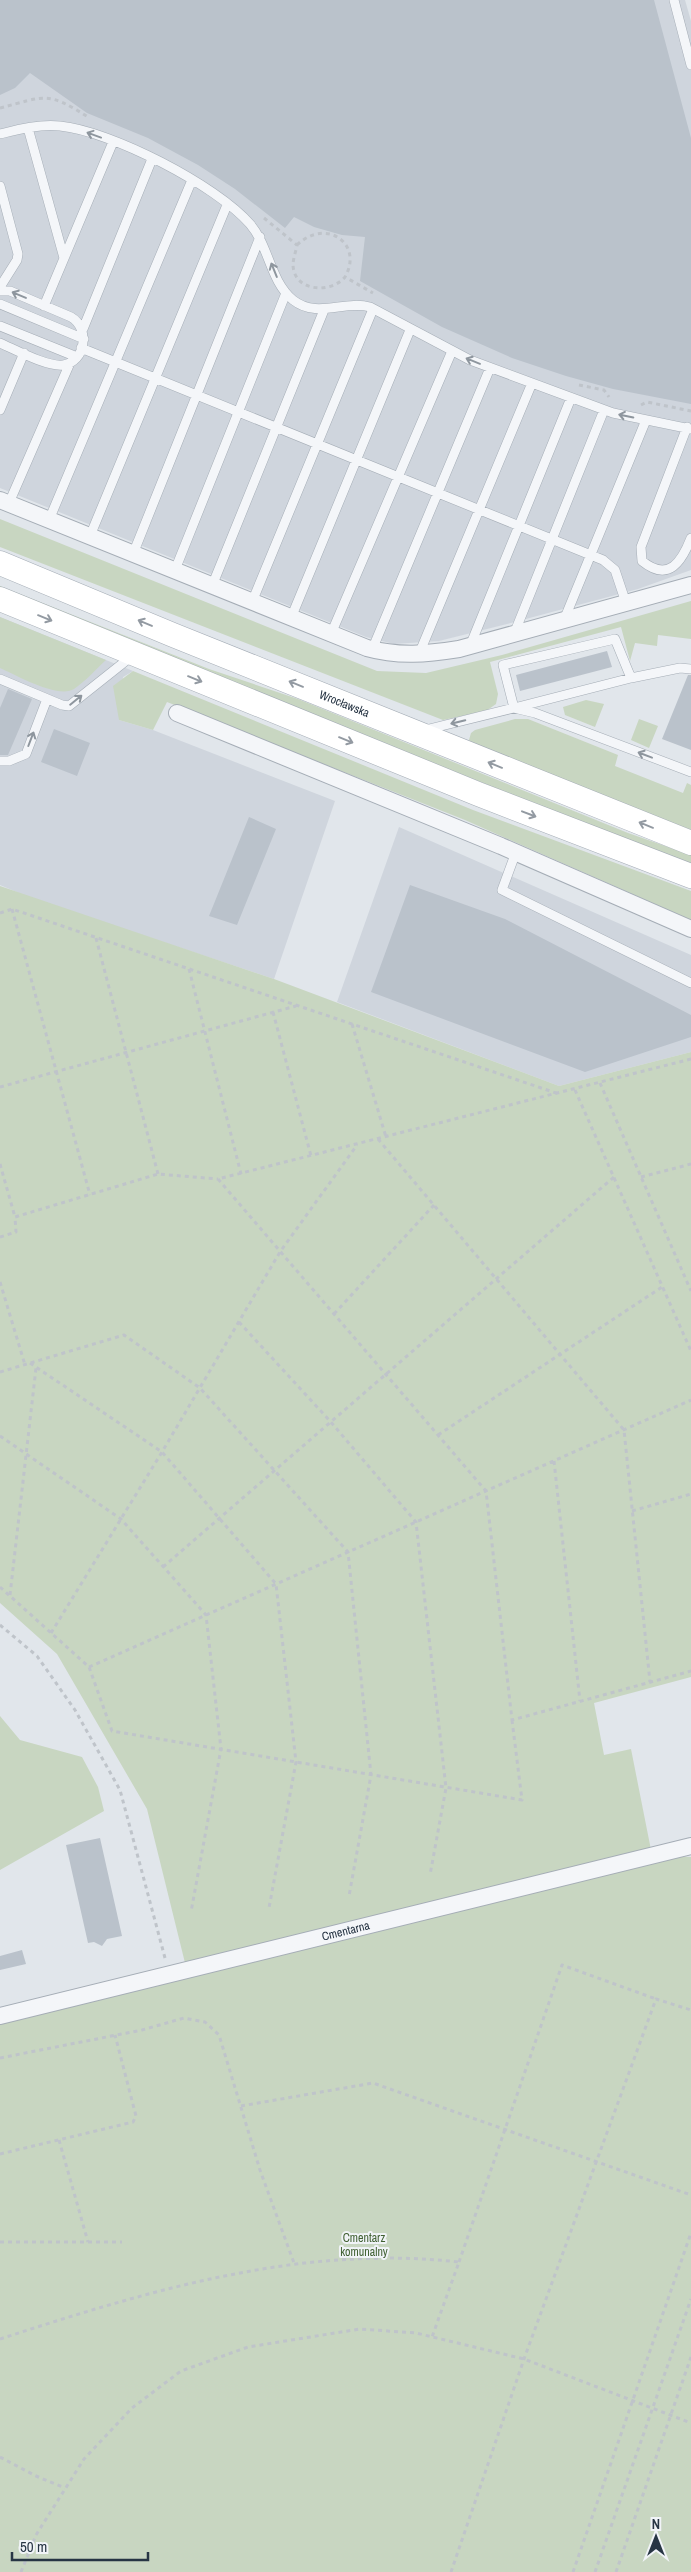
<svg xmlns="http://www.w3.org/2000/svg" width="691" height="2572" font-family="'Archivo Narrow',sans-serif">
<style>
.built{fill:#cfd5dd}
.green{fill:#c8d6c1}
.building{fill:#bac2cb}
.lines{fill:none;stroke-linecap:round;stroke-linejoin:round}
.lane-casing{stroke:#a5adb6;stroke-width:10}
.street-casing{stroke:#a5adb6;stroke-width:18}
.secondary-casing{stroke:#a5adb6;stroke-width:25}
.path{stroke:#bfc4ca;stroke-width:3;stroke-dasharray:4 4;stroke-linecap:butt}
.lane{stroke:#f4f6f9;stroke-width:9}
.street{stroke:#f4f6f9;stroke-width:16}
.secondary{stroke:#fff;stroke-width:24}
.oneway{stroke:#8e969e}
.oneway2{stroke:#939aa2}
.labels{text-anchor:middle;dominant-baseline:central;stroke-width:4;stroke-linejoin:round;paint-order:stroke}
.street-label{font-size:12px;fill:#273544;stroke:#f1f4f8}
.park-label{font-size:12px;fill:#416133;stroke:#f1f4f8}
</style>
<rect width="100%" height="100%" fill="#e1e6eb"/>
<!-- built -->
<path class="built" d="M0 0H685L691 21V570L638 589 507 624 439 641 394 644 366 637 0 488Z
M0 617 133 671 123 677 119 720 153 730 335 801 274 979 31 898 0 885Z
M399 827 691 955V1052L559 1086 337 1002Z"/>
<!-- green -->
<path class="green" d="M0 519 377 671 426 673 502 655 691 601V639L658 635 657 646 635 643 630 661 621 627 490 662 498 694 496 704 486 711 443 720 0 547Z
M0 586 209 669 298 699 628 833 691 855V866L0 590Z
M0 617 106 660C96 669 86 681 74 689 58 699 16 675 0 668Z
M133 671 473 810 691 891V920L465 820 167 702 153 730 119 720 113 686Z
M586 700 604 704 595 727 565 715 563 707Z
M515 719H528L618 755 615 766 683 793 687 783 691 785V830L473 745 469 740 471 733 475 730Z
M639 719 658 726 649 748 631 740Z
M0 886 274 979 559 1086 691 1052V1677L594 1703 604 1755 631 1749 652 1855 691 1857V2572H0V2019L187 1971 147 1809 57 1654 0 1603Z
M0 1716 20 1740 82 1757 98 1787 104 1811 0 1870Z"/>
<!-- building -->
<path class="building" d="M0 0H654L691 138V404L613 389 566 376 512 358 442 327 360 281 365 237 342 235 314 227 294 217 285 228 235 189 198 165 148 138 87 113 30 73 15 88 0 95Z
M607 651 612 667 520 691 516 675Z
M688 675H691V750L662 739Z
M8 689 32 699 8 755H0V708Z
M54 729 90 743 77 776 41 762Z
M249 817 276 829 237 925 209 916Z
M410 885 505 919 691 1015V1037L585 1072 371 992Z
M100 1838 122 1936 107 1939 102 1946 94 1942 88 1943 66 1845Z
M22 1950 26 1964 0 1970V1956Z"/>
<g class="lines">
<defs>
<path id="lane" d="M674 0 691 65
M28 128 64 258
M0 134C20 129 39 124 60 126 111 131 216 185 250 224 269 246 270 281 293 300 317 319 344 300 370 307L470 360 613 413 691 429
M0 186 18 254 17 260 0 287
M0 291H10L71 317C90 328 86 362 63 365 47 367 16 350 0 343
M0 304 84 339
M44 306 113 142
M0 326 77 357
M83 329 152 159
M81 348 603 560 615 570 626 603
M0 410 24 353
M687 427 641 547 642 561C669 583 682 561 691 538
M9 503 70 363
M49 520 192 180
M90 536 227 205
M133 554 260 237
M175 570 286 293
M212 586 324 310
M252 602 373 309
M291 618 410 330
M564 620 646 420
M331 634 452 351
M514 634 604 410
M470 646 571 398
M372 650 490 368
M419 654 532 383
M631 678 615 639 503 665 514 708 631 678 680 668 691 669
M0 679 62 705 69 706 132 656
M425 730 514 708 535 713 691 772
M0 761H9L26 754 47 699
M516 852 502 890 691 983"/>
<g id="street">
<path d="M0 500 367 648C399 657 427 654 459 649L691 585"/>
<path d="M177 713 501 846 691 929"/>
<path id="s1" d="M0 2016 691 1846"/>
</g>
<g id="secondary">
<path id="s2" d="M0 563 173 635 691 843"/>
<path d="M0 599 478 794 691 876"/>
</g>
</defs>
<!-- lane casing -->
<use href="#lane" class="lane-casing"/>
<!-- street casing -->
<use href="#street" class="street-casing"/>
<!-- secondary casing -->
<use href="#secondary" class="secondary-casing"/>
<!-- path -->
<path class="path" d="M0 108C46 96 47 91 88 117
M264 218 297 245C296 251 293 259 293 265 294 292 331 294 345 277L373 293
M297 245C326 217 364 244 345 277
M579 385 604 390 609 397
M641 405 647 402 691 411
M12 909 90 1195
M0 913 12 909 559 1094
M96 938 158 1174
M189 969 241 1174
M273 1012 311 1156
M352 1024 386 1137
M691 1059 218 1179 486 1491 512 1720 691 1671
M600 1083 691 1291
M0 1087 296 1006
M575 1090 691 1351
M378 1139 624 1430 650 1682
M0 1164 15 1217
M641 1177 691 1164
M0 1237 16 1232 15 1217 158 1174 218 1179
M0 1282 25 1365
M334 1314 434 1205
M239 1322 330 1421 416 1522 446 1788 430 1875
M30 1363 162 1452 276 1584 296 1762 269 1908
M0 1372 124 1335 200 1388 348 1552 371 1775 349 1896
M438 1435 662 1287
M0 1436 121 1519 206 1615 221 1749 191 1912
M554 1461 580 1701
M632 1511 691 1494
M163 1567 614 1177
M0 1587 89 1667 112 1731 522 1800 512 1720
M10 1595 36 1368
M0 1625 37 1656 75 1710 120 1790 165 1958
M51 1633 162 1452 280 1252 357 1145
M89 1667 691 1400
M0 2058 142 2030 184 2018 205 2022 219 2035 260 2170 294 2263
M241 2106 373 2083 691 2195
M59 2140 88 2242
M0 2154 133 2122 136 2116 115 2035
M0 2242H122
M459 2262 562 1965 656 1999
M0 2339C148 2291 301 2244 459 2262L432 2337
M0 2457 36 2476 65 2488
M21 2572 36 2535 84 2459 132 2408 181 2371 248 2347 360 2329 416 2333 524 2359 691 2423
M451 2572 524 2359 656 1999 691 2010
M573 2572 691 2233
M595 2572 691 2299
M616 2572 691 2357"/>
<!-- lane -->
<use href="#lane" class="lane"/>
<!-- street -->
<use href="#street" class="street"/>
<!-- secondary -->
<use href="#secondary" class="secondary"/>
</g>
<!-- one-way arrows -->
<defs><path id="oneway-shaft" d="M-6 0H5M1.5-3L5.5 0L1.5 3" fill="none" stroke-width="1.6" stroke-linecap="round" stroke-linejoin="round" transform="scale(1.25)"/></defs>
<g class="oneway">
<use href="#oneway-shaft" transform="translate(94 135) rotate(-160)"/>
<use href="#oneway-shaft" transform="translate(274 270) rotate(-112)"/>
<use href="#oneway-shaft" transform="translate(19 295) rotate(-157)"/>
<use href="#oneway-shaft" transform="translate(473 361) rotate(-158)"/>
<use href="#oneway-shaft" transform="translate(626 416) rotate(-168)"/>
<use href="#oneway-shaft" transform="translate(76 700) rotate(-39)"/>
<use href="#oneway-shaft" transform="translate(458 722) rotate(166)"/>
<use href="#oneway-shaft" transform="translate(31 739) rotate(-69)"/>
<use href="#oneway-shaft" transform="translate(645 755) rotate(-159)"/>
</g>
<g class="oneway2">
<use href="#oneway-shaft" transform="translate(45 618) rotate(22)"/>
<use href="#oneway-shaft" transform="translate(145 623) rotate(-157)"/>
<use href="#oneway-shaft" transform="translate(195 679) rotate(22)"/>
<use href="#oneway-shaft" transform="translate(296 684) rotate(-158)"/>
<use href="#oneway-shaft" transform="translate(346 740) rotate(22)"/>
<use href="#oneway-shaft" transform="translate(495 765) rotate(-158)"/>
<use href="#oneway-shaft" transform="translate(529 814) rotate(21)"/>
<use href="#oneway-shaft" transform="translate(646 825) rotate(-158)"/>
</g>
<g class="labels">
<!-- street labels -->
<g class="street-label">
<text stroke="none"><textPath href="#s2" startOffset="372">Wrocławska</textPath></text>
<text stroke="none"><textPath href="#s1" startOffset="356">Cmentarna</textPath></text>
</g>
<!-- park labels -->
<g class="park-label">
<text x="364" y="2238">Cmentarz<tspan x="364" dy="14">komunalny</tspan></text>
</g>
</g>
<!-- north arrow -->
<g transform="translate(656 2537)" stroke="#f1f4f8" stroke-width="4" paint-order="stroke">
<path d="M0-4L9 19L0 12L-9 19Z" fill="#273544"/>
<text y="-8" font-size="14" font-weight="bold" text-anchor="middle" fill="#273544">N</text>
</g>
<!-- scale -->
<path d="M12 2552v8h136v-8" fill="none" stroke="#273544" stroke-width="2.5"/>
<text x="20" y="2552" font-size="15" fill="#273544" stroke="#f1f4f8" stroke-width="4" paint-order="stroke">50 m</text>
</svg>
